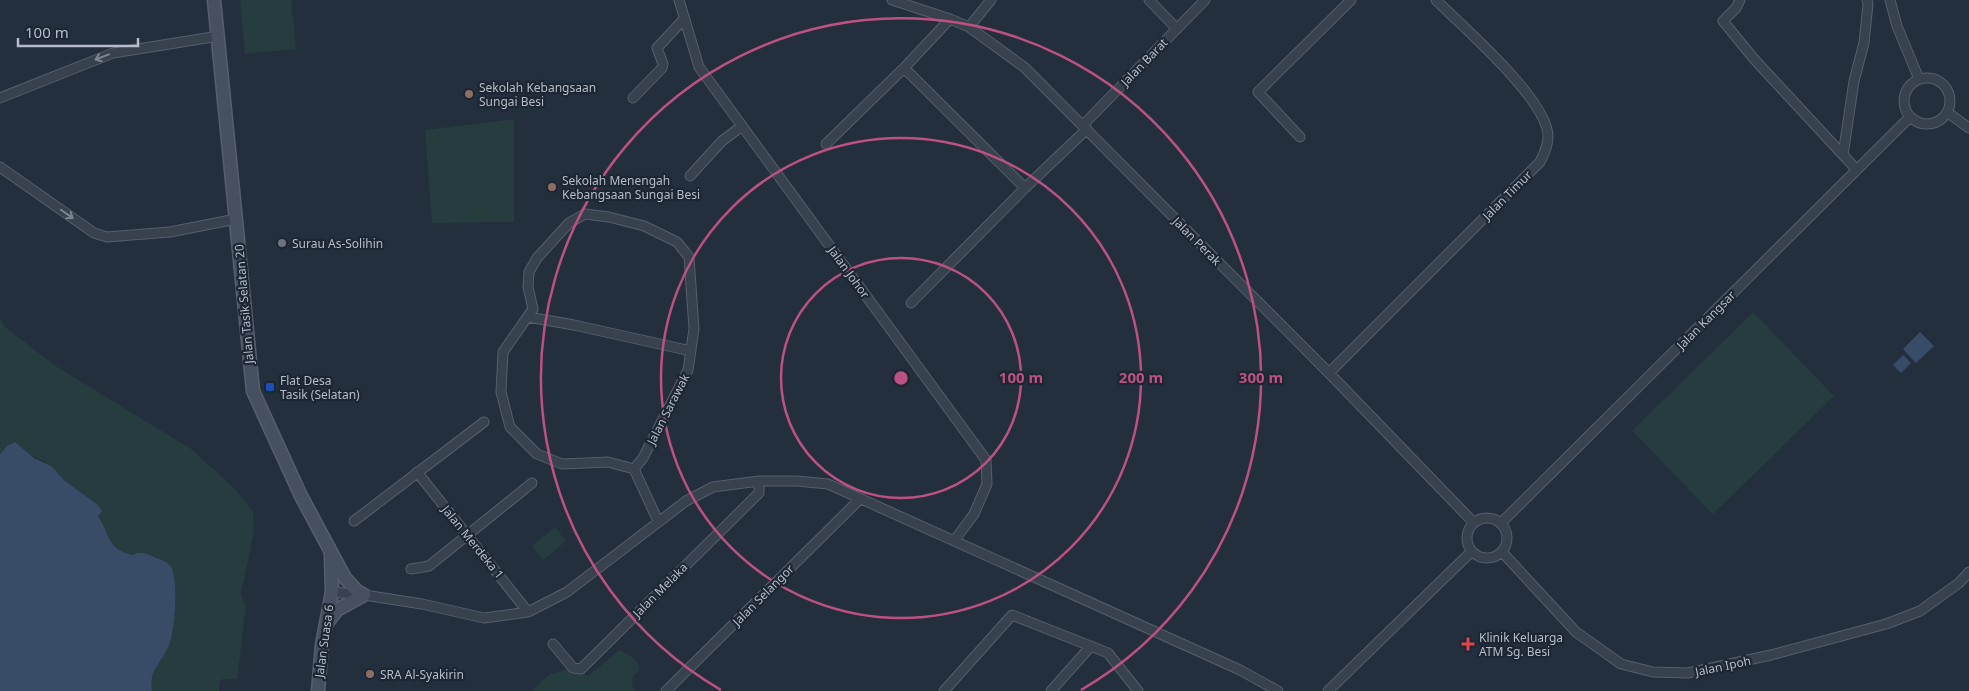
<svg xmlns="http://www.w3.org/2000/svg" width="1969" height="691" font-family="'Noto Sans',sans-serif">
<style>
.green{fill:#263c3f}
.water{fill:#394c67}
.lines{fill:none;stroke-linecap:round;stroke-linejoin:round}
.street-casing{stroke:#565f6c;stroke-width:11}
.secondary-casing{stroke:#565f6c;stroke-width:15}
.street{stroke:#38414e;stroke-width:9}
.secondary{stroke:#465061;stroke-width:12}
.oneway{stroke:#7c8592}
.ring{fill:none;stroke:#bd5182;stroke-width:2.5}
.education-dot{fill:#8d6e63;stroke:#1d2633;stroke-width:2}
.worship-dot{fill:#6b7280;stroke:#1d2633;stroke-width:2}
.transit-dot{fill:#1a4fb4;stroke:#1d2633;stroke-width:2}
.health-dot{fill:#e0444e;stroke:#1d2633;stroke-width:2}
.labels{text-anchor:middle;dominant-baseline:central;stroke-width:4.5;stroke-linejoin:round;paint-order:stroke}
.street-label{font-size:12px;fill:#b4bcc9;stroke:#1d2633}
.poi-label{font-size:12px;fill:#b4bcc9;stroke:#1d2633;text-anchor:start}
.centre{fill:#bd5182;stroke:#1d2633;stroke-width:2.5}
.ring-label{font-size:15px;text-anchor:middle;font-weight:bold;fill:#bd5182;stroke:#1d2633;stroke-width:4.5;stroke-linejoin:round;paint-order:stroke}
</style>
<rect width="100%" height="100%" fill="#242f3e"/>
<!-- green -->
<path class="green" d="M240 0H291L296 49 245 54Z
M514 119V222L432 223 425 130Z
M1753 312 1834 396 1713 514 1632 431Z
M0 318 5 327 54 365 191 449 235 489 253 512 254 532 241 594 246 606 237 679H222L219 683V691H152L151 681 155 668 167 562C156 557 143 549 132 555 107 549 110 534 98 515L99 513 98 505 65 481 45 462 29 454 7 446 0 454Z
M555 527 566 541 543 560 532 546Z
M620 650 635 659 640 670 633 676 632 686 636 691H532L550 674 568 669 588 676Z"/>
<!-- water -->
<path class="water" d="M1920 332 1934 346 1916 363 1903 349Z
M1903 355 1911 363 1901 373 1893 365Z
M15 442 34 458 51 466 65 481 98 505 102 511 98 516C110 534 107 549 132 555 141 550 149 554 157 558 164 560 169 563 172 569 178 585 175 626 170 642 164 662 148 668 152 691H0V454L7 446Z"/>
<g class="lines">
<defs>
<path id="street" d="M679 0 699 67 986 460 987 484 974 514 954 541
M892 0 950 19 969 27 1024 67 1329 373 1474 523
M1149 0 1177 29
M1740 0 1736 8 1723 21 1754 59 1843 155
M1890 0 1897 26 1919 79
M969 27 991 0
M904 68 1025 188
M1904 101a23 23 0 1 1 46 0a23 23 0 1 1-46 0Z
M0 98 113 53 219 36
M633 98 662 68 663 64 657 48 684 19
M1947 112 1969 128
M1083 125 1205 0
M1300 137 1258 92 1351 0
M826 144 904 68 950 19
M0 167 94 233 107 237 170 232 236 219
M1857 170 1843 155 1854 81 1864 43 1868 4 1867 0
M690 176 722 141 742 126
M911 303 1025 188 1087 129
M528 317 574 325 691 351
M1329 373 1540 162C1544 154 1548 146 1548 136 1547 99 1463 27 1436 0
M634 469 608 462 562 464 537 454 510 427 501 392 503 352 533 309 528 287 529 272 537 258 569 223 585 214 609 217 644 226 677 242 689 257 694 329 688 370 643 458 634 469 658 521
M417 472 528 612
M1467 538a20 20 0 1 1 40 0a20 20 0 1 1-40 0Z
M354 521 484 422
M1502 522 1910 117
M1502 552 1576 632 1621 664 1653 672 1688 673 1771 655 1886 624 1920 611 1959 583 1969 572
M411 569 429 566 532 483
M332 592 364 595 422 604 484 618 528 612 567 592 686 501 713 487 759 481H797L828 484 1240 670 1278 691
M553 644 573 668 581 669 759 493V481
M666 691 860 499
M944 691 1012 615 1108 653 1138 691
M1051 691 1091 646
M1328 691 1472 551"/>
<path id="secondary" d="M214 0 253 391 301 496 345 578 357 591 364 595
M327 623 337 610 364 595
M318 691 322 645 332 592 331 555"/>
</defs>
<!-- street casing -->
<use href="#street" class="street-casing"/>
<!-- secondary casing -->
<use href="#secondary" class="secondary-casing"/>
<!-- street -->
<use href="#street" class="street"/>
<!-- secondary -->
<use href="#secondary" class="secondary"/>
</g>
<!-- one-way arrows -->
<defs><path id="oneway-shaft" d="M-6 0H5M1.5-3L5.5 0L1.5 3" fill="none" stroke-width="1.6" stroke-linecap="round" stroke-linejoin="round" transform="scale(1.25)"/></defs>
<g class="oneway">
<use href="#oneway-shaft" transform="translate(102 57) rotate(159)"/>
<use href="#oneway-shaft" transform="translate(67 214) rotate(35)"/>
</g>
<!-- distance rings -->
<g class="ring">
<circle cx="901" cy="378" r="120"/>
<circle cx="901" cy="378" r="240"/>
<path d="M721 690A360 360 0 1 1 1081 690"/>
</g>
<!-- markers -->
<g class="education-dot">
<circle cx="469" cy="94" r="5"/>
<circle cx="552" cy="187" r="5"/>
<circle cx="370" cy="674" r="5"/>
</g>
<circle class="worship-dot" cx="282" cy="243" r="5"/>
<rect class="transit-dot" x="265" y="382" width="10" height="10" rx="2.5"/>
<path class="health-dot" d="M1465.5 636.5h5v5h5v5h-5v5h-5v-5h-5v-5h5z"/>
<g class="labels">
<!-- street labels -->
<g class="street-label">
<text transform="translate(1144 62) rotate(-46)">Jalan Barat</text>
<text transform="translate(1507 195) rotate(-45)">Jalan Timur</text>
<text transform="translate(1197 241) rotate(45)">Jalan Perak</text>
<text transform="translate(849 272) rotate(54)">Jalan Johor</text>
<text transform="translate(244 304) rotate(-95)">Jalan Tasik Selatan 20</text>
<text transform="translate(1706 320) rotate(-45)">Jalan Kangsar</text>
<text transform="translate(668 409) rotate(-63)">Jalan Sarawak</text>
<text transform="translate(473 542) rotate(51)">Jalan Merdeka 1</text>
<text transform="translate(660 590) rotate(-45)">Jalan Melaka</text>
<text transform="translate(763 595) rotate(-45)">Jalan Selangor</text>
<text transform="translate(324 641) rotate(-82)">Jalan Suasa 6</text>
<text transform="translate(1723 666) rotate(-12)">Jalan Ipoh</text>
</g>
<!-- poi labels -->
<g class="poi-label">
<text x="479" y="87">Sekolah Kebangsaan<tspan x="479" dy="14">Sungai Besi</tspan></text>
<text x="562" y="180">Sekolah Menengah<tspan x="562" dy="14">Kebangsaan Sungai Besi</tspan></text>
<text x="292" y="243">Surau As-Solihin</text>
<text x="280" y="380">Flat Desa<tspan x="280" dy="14">Tasik (Selatan)</tspan></text>
<text x="1479" y="637">Klinik Keluarga<tspan x="1479" dy="14">ATM Sg. Besi</tspan></text>
<text x="380" y="674">SRA Al-Syakirin</text>
</g>
</g>
<circle cx="901" cy="378" r="8" class="centre"/>
<g class="ring-label">
<text x="1021" y="383">100 m</text>
<text x="1141" y="383">200 m</text>
<text x="1261" y="383">300 m</text>
</g>
<!-- scale -->
<path d="M18 38v8h120v-8" fill="none" stroke="#b4bcc9" stroke-width="2.5"/>
<text x="25" y="38" font-size="15" fill="#b4bcc9" stroke="#1d2633" stroke-width="4" paint-order="stroke">100 m</text>
</svg>
